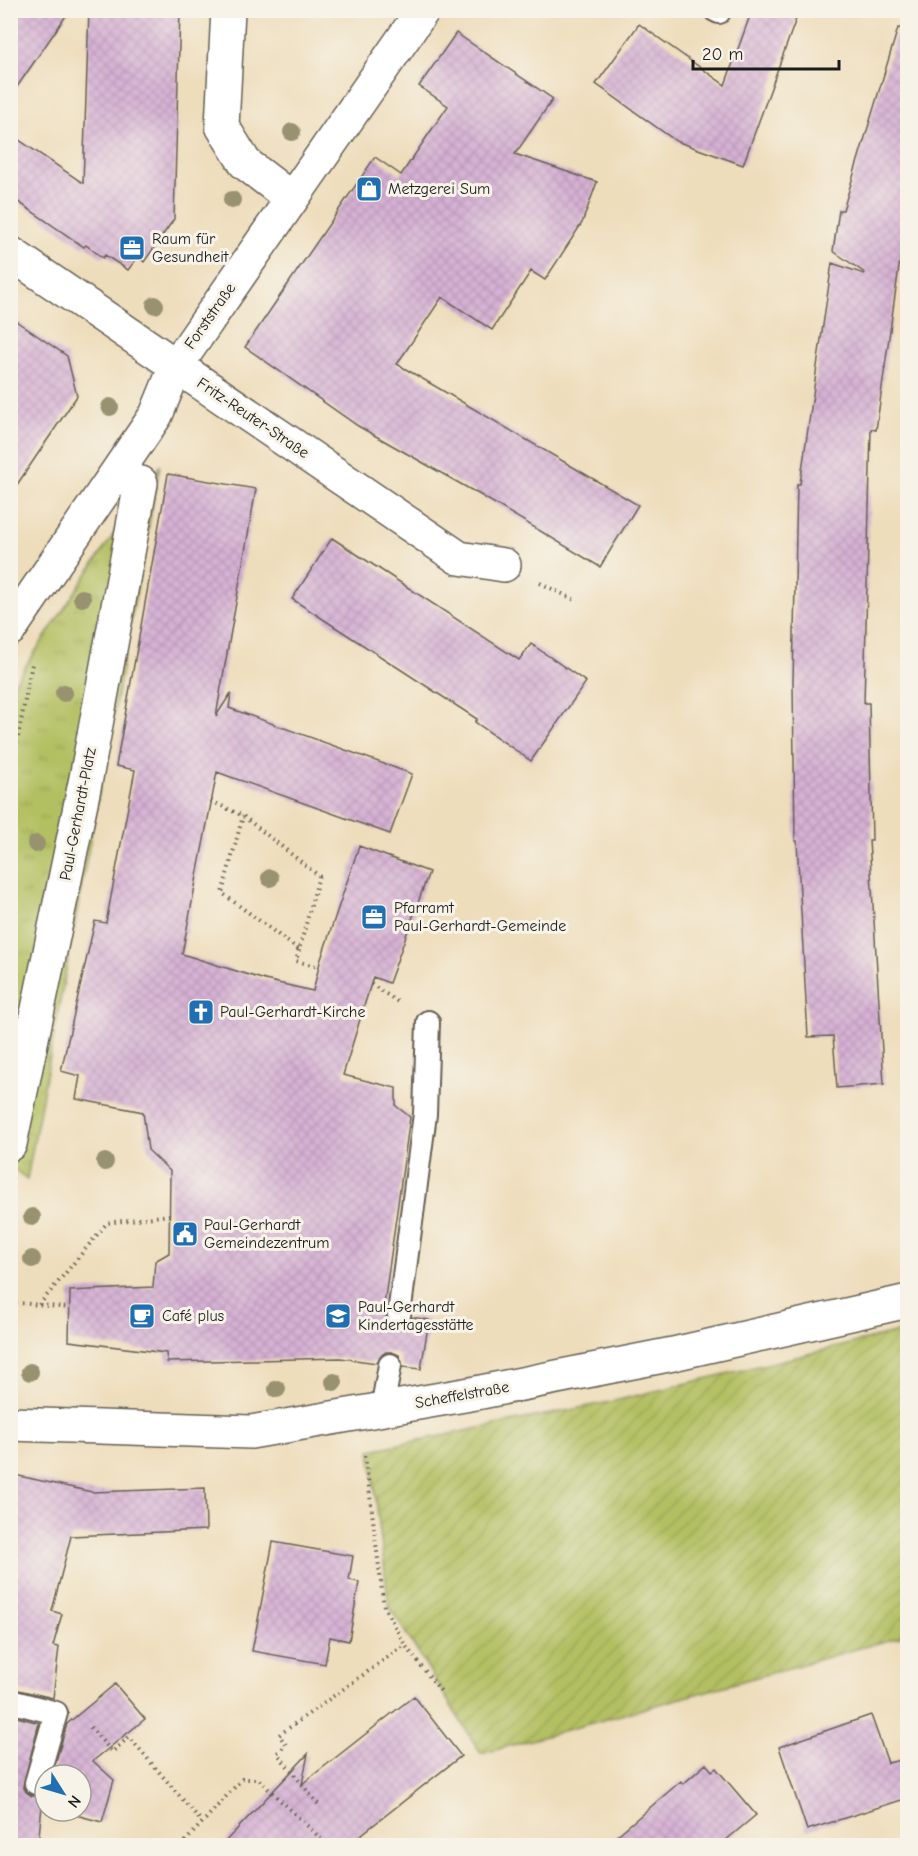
<svg xmlns="http://www.w3.org/2000/svg" width="918" height="1856" font-family="'Comic Neue',sans-serif">
<style>
.park{fill:url(#park-tufts);stroke:#686e3f;stroke-width:1.5}
.garden{fill:url(#garden-furrows);stroke:#686e3f;stroke-width:1.5}
.building{fill:url(#building-cross-hatch)}
.lines{fill:none;stroke-linecap:round;stroke-linejoin:round}
.service-casing{stroke:#666054;stroke-width:26}
.pedestrian-casing{stroke:#666054;stroke-width:36}
.minor-casing{stroke:#666054;stroke-width:36}
.path{stroke:#666054;stroke-width:4;stroke-dasharray:1.5 4.5;stroke-linecap:butt}
.service{stroke:#fff;stroke-width:22}
.pedestrian{stroke:#fff;stroke-width:33}
.minor{stroke:#fff;stroke-width:33}
.tree{fill:#989271}
.labels{text-anchor:middle;dominant-baseline:central;stroke-width:6;stroke-linejoin:round;paint-order:stroke}
.poi-label{font-size:16px;fill:#1c1c1c;stroke:#f7f3e8;text-anchor:start}
.street-label{font-size:16px;fill:#1c1c1c;stroke:#f7f3e8}
</style>
<defs>
<pattern id="park-tufts" width="24" height="20" patternUnits="userSpaceOnUse" patternTransform="scale(1.5)"><rect width="24" height="20" fill="#b3c062"/><path d="M3 7l-1-3M5 7V3M7 7l1-3M15 17l-1-3M17 17v-4M19 17l1-3" fill="none" stroke="#99a454"/></pattern>
<pattern id="garden-furrows" width="10" height="10" patternUnits="userSpaceOnUse" patternTransform="scale(1.5)"><rect width="10" height="10" fill="#b3c062"/><path d="M-1 1l2-2M0 10L10 0M9 11l2-2" fill="none" stroke="#99a454"/></pattern>
<pattern id="building-cross-hatch" width="8" height="8" patternUnits="userSpaceOnUse" patternTransform="scale(1.5)"><rect width="8" height="8" fill="#d6b1d4"/><path d="M0 0l8 8M0 8l8-8" fill="none" stroke="#b798b5"/></pattern>
</defs>
<rect width="100%" height="100%" fill="#f7f3e8"/>
<filter id="ink" filterUnits="userSpaceOnUse"><feTurbulence type="fractalNoise" baseFrequency=".0167" numOctaves="2"/><feDisplacementMap in="SourceGraphic" scale="12" xChannelSelector="R" yChannelSelector="G"/><feConvolveMatrix kernelMatrix="1 2 1 2 8 2 1 2 1" color-interpolation-filters="sRGB"/></filter>
<filter id="wash" filterUnits="userSpaceOnUse"><feTurbulence type="fractalNoise" baseFrequency=".008" numOctaves="4" result="noise"/><feDisplacementMap in="SourceGraphic" scale="24" xChannelSelector="R" yChannelSelector="G"/><feGaussianBlur stdDeviation="1.35" result="paint"/><feColorMatrix in="noise" values="0 0 0 0 0 0 0 0 0 0 0 0 0 0 0 0 0 1.4 0 .05"/><feComposite in="paint" operator="in"/></filter>
<g filter="url(#wash)">
<rect width="100%" height="100%" fill="#edb"/>
<!-- park -->
<path class="park" d="M160 465 27 1179 11 1167V688Z"/>
<!-- garden -->
<path class="garden" d="M907 1330V1635L481 1754 389 1606 370 1450 610 1402Z"/>
<g id="blocks">
<!-- building -->
<path class="building" d="M10 10H70L10 97Z
M89 10H180L174 219 144 262 138 257 128 270 105 255 103 258 86 245 84 247 10 196V134L83 183Z
M752 10H774L796 19 743 165 676 141 596 84 639 24 725 85Z
M898 28 908 29V203L876 430 871 429 864 703H869L872 840H869L884 1084 837 1088 833 1036 808 1037 797 841H795L793 683 797 484H800L832 263 864 274 865 273 833 251 839 210H843Z
M456 33 553 99 515 154 597 182 582 223 545 280 531 271 492 330 442 297 397 364 638 505 600 567 482 496 358 426 245 347 375 157 401 175 426 138 448 106 419 86Z
M10 317 67 356 77 396 10 495Z
M168 474 256 489 216 716 231 693 229 708 412 774 390 834 217 772 182 954 265 980 313 991 320 962 359 846 429 872 389 983 373 977 343 1075 396 1088V1106L410 1117 383 1312H386V1320L390 1325 397 1328 405 1327 410 1323 412 1317 429 1320 421 1369 403 1367 399 1355 392 1352H386L380 1356 377 1363 340 1358 167 1362 166 1353 69 1341 70 1291 153 1287 155 1261 169 1253 170 1171 148 1150 143 1112 76 1099 80 1076 61 1071 95 921 106 923 135 770 116 766Z
M332 538 519 660 531 644 586 682 531 761 475 722 477 719 292 599Z
M10 1474 92 1492 205 1488 206 1530 71 1536 52 1611 62 1614 53 1646 59 1647 53 1698 10 1688Z
M273 1542 353 1556 349 1580 359 1582 349 1641 330 1637 325 1664 252 1651Z
M115 1684 145 1719 93 1761 114 1780 102 1822 61 1811H81V1775H52L67 1724Z
M414 1696 461 1756 348 1845H222L308 1754 302 1784Z
M10 1715 39 1723 23 1786 26 1792 32 1796H39L45 1793V1807L42 1806 38 1845H10Z
M871 1715 888 1763 908 1758V1798L807 1830 779 1747Z
M706 1764 712 1771 716 1768 756 1815 720 1845H606L681 1781 683 1784Z"/>
</g>
</g>
<g filter="url(#ink)">
<use href="#blocks" fill-opacity="0" stroke="#666054" stroke-width="1.5"/>
<g class="lines">
<defs>
<path id="service" d="M715 10 719 12
M399 1315 425 1114 428 1022
M382 1409 390 1365
M10 1701 56 1713 36 1783"/>
<path id="pedestrian" d="M10 1144 86 778 141 483"/>
<path id="minor" d="M228 10 222 126 245 163 292 199
M10 253 459 558 504 565
M10 629 156 415 176 366 423 10
M10 1424 251 1432 476 1393 673 1354 908 1301"/>
</defs>
<!-- service casing -->
<use href="#service" class="service-casing"/>
<!-- pedestrian casing -->
<use href="#pedestrian" class="pedestrian-casing"/>
<!-- minor casing -->
<use href="#minor" class="minor-casing"/>
<!-- path -->
<path class="path" d="M540 583 575 600
M10 778 32 664
M211 801 243 816 319 876 299 950 222 893 243 816
M299 950 296 961 319 967
M371 984 398 1002
M10 1302 69 1308
M39 1305 107 1223 169 1215
M365 1456 384 1607 405 1645 443 1694
M90 1727 112 1752 129 1737 202 1822
M318 1804 277 1753 286 1745 279 1735 405 1645
M181 1846 242 1779H258L321 1839"/>
<!-- service -->
<use href="#service" class="service"/>
<!-- pedestrian -->
<use href="#pedestrian" class="pedestrian"/>
<!-- minor -->
<use href="#minor" class="minor"/>
</g>
<!-- trees -->
<g class="tree">
<circle cx="292" cy="132" r="9"/>
<circle cx="232" cy="200" r="9"/>
<circle cx="155" cy="305" r="9"/>
<circle cx="110" cy="407" r="9"/>
<circle cx="82" cy="598" r="9"/>
<circle cx="64" cy="693" r="9"/>
<circle cx="36" cy="844" r="9"/>
<circle cx="270" cy="878" r="9"/>
<circle cx="105" cy="1162" r="9"/>
<circle cx="32" cy="1217" r="9"/>
<circle cx="32" cy="1259" r="9"/>
<circle cx="30" cy="1372" r="9"/>
<circle cx="334" cy="1382" r="9"/>
<circle cx="277" cy="1389" r="9"/>
</g>
</g>
<!-- icons -->
<defs>
<symbol id="shop-square" viewBox="-11 -11 22 22"><rect x="-9" y="-9" width="18" height="18" rx="4" fill="#1f6fb2" stroke="#f7f3e8"/><path d="M-5-2.5h2.3a2.7 3.5 0 0 1 5.4 0H5L5.5 6h-11ZM-1.5-2.5h3a1.5 2.3 0 0 0-3 0Z" fill="#fff"/></symbol>
<symbol id="office-square" viewBox="-11 -11 22 22"><rect x="-9" y="-9" width="18" height="18" rx="4" fill="#1f6fb2" stroke="#f7f3e8"/><path d="M-6-3h4V-5.5h4V-3h4V5H-6ZM-1-4.5V-3h2v-1.5ZM-6 0V1H6V0Z" fill="#fff"/></symbol>
<symbol id="church-square" viewBox="-11 -11 22 22"><rect x="-9" y="-9" width="18" height="18" rx="4" fill="#1f6fb2" stroke="#f7f3e8"/><path d="M-1.2-6h2.4v3.5h3.3v2.4h-3.3V6h-2.4V-.1h-3.3v-2.4h3.3Z" fill="#fff"/></symbol>
<symbol id="civic-square" viewBox="-11 -11 22 22"><rect x="-9" y="-9" width="18" height="18" rx="4" fill="#1f6fb2" stroke="#f7f3e8"/><path d="M-.6-6.5H3V-4.5H.6V-3L4-1V1h2V6H-6V1h2V-1L-.6-3ZM-1.2 2.5V6h2.4V2.5Z" fill="#fff"/></symbol>
<symbol id="cafe-square" viewBox="-11 -11 22 22"><rect x="-9" y="-9" width="18" height="18" rx="4" fill="#1f6fb2" stroke="#f7f3e8"/><path d="M-5.5-4.5H6V0H3Q3 3.5 0 3.5H-2.5Q-5.5 3.5-5.5 0ZM3-3.2v2h1.7v-2ZM-6 4.5H4V6H-6Z" fill="#fff"/></symbol>
<symbol id="school-square" viewBox="-11 -11 22 22"><rect x="-9" y="-9" width="18" height="18" rx="4" fill="#1f6fb2" stroke="#f7f3e8"/><path d="M0-5L7-2L0 1L-7-2ZM-4 1L0 2.5L4 1V4Q0 6-4 4Z" fill="#fff"/></symbol>
</defs>
<g fill-rule="evenodd">
<use href="#shop-square" x="354" y="174" width="30" height="30"/>
<use href="#office-square" x="117" y="233" width="30" height="30"/>
<use href="#office-square" x="359" y="902" width="30" height="30"/>
<use href="#church-square" x="186" y="997" width="30" height="30"/>
<use href="#civic-square" x="170" y="1219" width="30" height="30"/>
<use href="#cafe-square" x="127" y="1301" width="30" height="30"/>
<use href="#school-square" x="323" y="1301" width="30" height="30"/>
</g>
<g class="labels">
<!-- poi labels -->
<g class="poi-label">
<text x="388" y="189">Metzgerei Sum</text>
<text x="152" y="239">Raum für<tspan x="152" dy="18">Gesundheit</tspan></text>
<text x="394" y="908">Pfarramt<tspan x="394" dy="18">Paul-Gerhardt-Gemeinde</tspan></text>
<text x="220" y="1012">Paul-Gerhardt-Kirche</text>
<text x="204" y="1225">Paul-Gerhardt<tspan x="204" dy="18">Gemeindezentrum</tspan></text>
<text x="358" y="1307">Paul-Gerhardt<tspan x="358" dy="18">Kindertagesstätte</tspan></text>
<text x="162" y="1316">Café plus</text>
</g>
<!-- street labels -->
<g class="street-label">
<text transform="translate(210 316) rotate(-55)">Forststraße</text>
<text transform="translate(253 418) rotate(34)">Fritz-Reuter-Straße</text>
<text transform="translate(78 814) rotate(-79)">Paul-Gerhardt-Platz</text>
<text transform="translate(462 1395) rotate(-10)">Scheffelstraße</text>
</g>
</g>
<!-- margin -->
<rect width="918" height="1856" fill="none" stroke="#f7f3e8" stroke-width="36"/>
<!-- north arrow -->
<g transform="translate(63 1793) rotate(127)"><circle r="28" fill="#f7f3e8" stroke="#9f9d96" stroke-width="1.5"/>
<path d="M0-4.5L10 22L0 15L-10 22Z" fill="#1f6fb2"/>
<text y="-9" font-size="16" font-weight="bold" text-anchor="middle" fill="#1c1c1c">N</text>
</g>
<!-- scale -->
<path d="M693 60v9h146v-9" fill="none" stroke="#1c1c1c" stroke-width="3"/>
<text x="702" y="60" font-size="18" fill="#1c1c1c" stroke="#f7f3e8" stroke-width="4.5" paint-order="stroke">20 m</text>
</svg>
